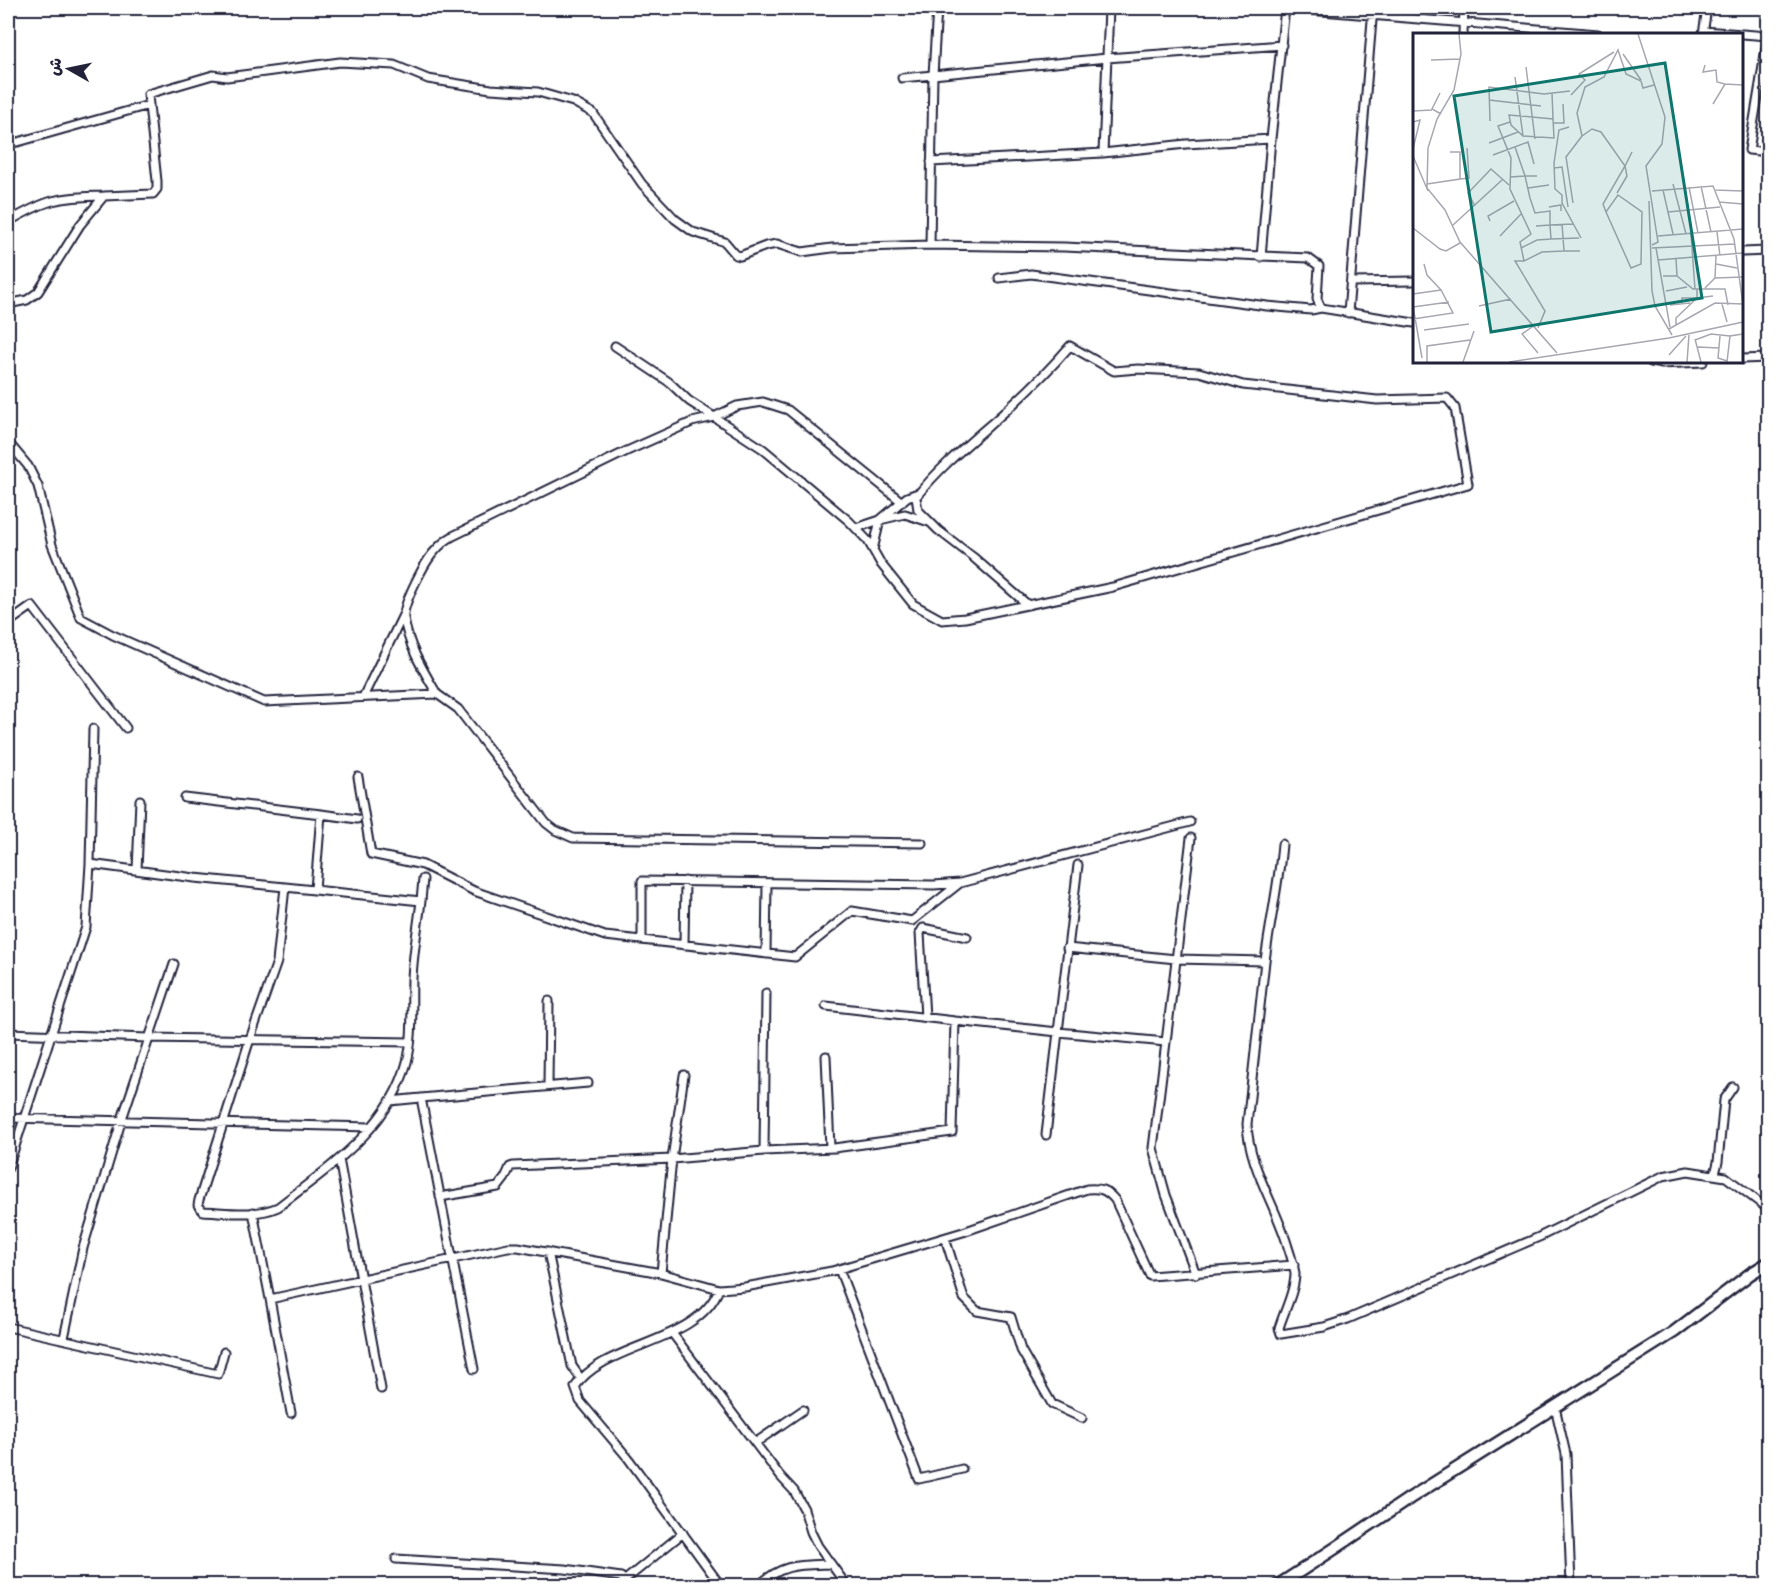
<svg xmlns="http://www.w3.org/2000/svg" width="1776" height="1593" font-family="Dekko,'Playpen Sans Arabic',sans-serif">
<style>
.lines{fill:none;stroke-linecap:round;stroke-linejoin:round}
.street-casing{stroke:#22223b;stroke-width:11}
.secondary-casing{stroke:#22223b;stroke-width:15}
.street{stroke:#fff;stroke-width:7}
.secondary{stroke:#fff;stroke-width:10}
.inset-road{fill:none;stroke:#a7a7b1;stroke-width:1.5}
.view{fill:#0f766e;fill-opacity:0.15;stroke:#0f766e;stroke-width:3}
.inset-edge{fill:none;stroke:#22223b;stroke-width:3}
</style>
<rect width="100%" height="100%" fill="#fff"/>
<filter id="ink" filterUnits="userSpaceOnUse"><feTurbulence type="fractalNoise" baseFrequency=".0167" numOctaves="2"/><feDisplacementMap in="SourceGraphic" scale="12" xChannelSelector="R" yChannelSelector="G"/><feConvolveMatrix kernelMatrix="1 2 1 2 8 2 1 2 1" color-interpolation-filters="sRGB"/></filter>
<g filter="url(#ink)">
<g class="lines">
<defs>
<path id="street" d="M1768 8V36
M1704 31 1768 36 1749 150 1768 152
M1463 34 1464 8
M1703 34 1707 8
M902 78 1107 58 1282 45
M8 143 18 142 149 105 148 94 213 75 227 77 340 62 394 65 428 79 491 89 538 92 573 102 593 113 642 184 675 219 693 232 725 242 736 255 740 256 766 246 777 244 802 252 832 248 930 245 1064 247 1308 258 1319 266 1317 299 1321 308
M1103 153 1109 8
M931 162 1103 153 1186 144 1271 139
M8 222C47 199 58 197 104 196
M930 245 933 75 937 8
M1742 252 1768 251
M1261 257 1271 139 1285 8 1598 34
M999 278 1031 274 1267 306 1311 310 1321 308 1414 323
M1351 282 1414 281
M8 304 27 300 38 292 80 225 104 196 153 194 157 189V181L149 105
M1348 313 1372 20 1375 8
M615 346 669 382 689 401 714 417 737 406 763 402 788 410 902 502
M1742 359 1768 358
M1651 362 1662 364 1703 362
M8 442 28 466 38 486 52 545 81 618 113 635 264 702 437 694C423 670 408 646 404 618 402 605 425 561 435 551 440 545 446 540 453 536L627 451 692 422 714 417 763 449 849 521 868 541 881 564 913 604 942 620 965 618 1113 587 1468 484 1455 408 1447 398 1377 400 1243 385 1199 372 1138 369 1114 371 1070 346C1051 368 1031 388 1009 408 977 437 943 463 916 497L918 510 938 530 973 557 1028 605
M856 528 880 520 907 497 918 493
M873 550 880 520 905 514 929 522
M8 623 32 606 126 728
M437 694 458 709 546 823 555 830 573 838 922 843
M363 697 403 615
M358 777 371 854 423 865 474 891 605 936 795 957 852 911 912 921 960 883 1190 822
M185 798 321 814 315 889
M321 814 357 819
M90 864 195 878 285 887
M1078 865 1058 1032 1166 1042 1153 1148 1166 1195 1196 1274
M137 870 140 800
M285 887 421 901C418 927 413 953 412 979 411 1006 414 1035 407 1062 390 1128 328 1168 278 1207 256 1217 227 1212 203 1211L198 1205 199 1200 250 1039 277 962Z
M421 901 423 879
M642 940V881L934 885 960 883
M684 945 685 881
M1067 948 1176 959 1265 961C1270 922 1279 883 1282 844
M766 954 767 883
M1265 961 1247 1124C1249 1168 1276 1205 1288 1247 1291 1256 1294 1265 1295 1274 1295 1291 1284 1311 1279 1328L1281 1334 1324 1327 1348 1319 1539 1237 1663 1176 1688 1171 1726 1177 1768 1209
M826 1006 955 1021
M925 1017 920 933 923 928 967 937
M8 1033 148 1038 410 1042
M1166 1042 1191 838
M826 1056 830 1148
M684 1075 672 1159 764 1151 834 1148 952 1132 955 1021 1058 1032 1046 1135
M548 1086 549 1001
M390 1101 421 1098
M8 1118 371 1127
M764 1151 766 993
M339 1159 381 1389
M8 1168 86 927 90 864 93 729
M1715 1174 1718 1162 1724 1100 1733 1087
M440 1197 498 1187 505 1178 510 1167 513 1166 672 1159 661 1273
M253 1212 270 1299 508 1247H518L661 1273 719 1289 745 1287 832 1271 963 1232 1087 1189C1100 1188 1106 1189 1115 1200L1150 1276 1294 1265
M945 1238 964 1298 977 1311 1011 1317 1021 1350 1052 1404 1082 1418
M548 1252 572 1366 581 1379
M839 1269 919 1479 962 1469
M719 1289C697 1345 604 1342 575 1387L580 1401 628 1458 721 1586
M270 1299 291 1413
M8 1327 218 1374 224 1352
M672 1333 780 1476 794 1491 804 1509 811 1532 818 1546 847 1586
M64 1338 83 1248 121 1122 174 964
M474 1369 421 1098 588 1083
M1555 1407 1566 1454 1571 1586
M755 1443 803 1410
M396 1559 565 1569 621 1577 628 1586
M624 1581 683 1533
M758 1586C782 1563 800 1565 831 1564"/>
<path id="secondary" d="M1277 1586 1334 1549 1410 1498 1674 1332 1750 1274 1768 1263"/>
</defs>
<!-- street casing -->
<use href="#street" class="street-casing"/>
<!-- secondary casing -->
<use href="#secondary" class="secondary-casing"/>
<!-- street -->
<use href="#street" class="street"/>
<!-- secondary -->
<use href="#secondary" class="secondary"/>
</g>
</g>
<!-- overview -->
<g transform="translate(1413 33)">
<rect width="330" height="330" fill="#fff"/>
<path class="inset-road" d="M46 1 48 21 41 57 24 86 15 115 14 155 32 177 47 209 144 320M225 1 252 84 249 111 233 133 245 209 239 212M210 21 228 47M18 27 47 26M292 32 290 39 303 37 304 49 312 51M113 34 122 106M102 44 110 103M27 60 19 76 28 81M139 60 140 86M158 62 172 47 166 41 201 19M76 67 128 73M300 71 312 51 330 52M0 78 19 77M96 82 140 86 141 105 110 103 98 92ZM77 88 76 54 131 61 157 58M0 89 7 87 0 116M97 89 85 93 98 125 97 156 118 201 107 209 111 228M141 90H151L150 71M156 94 146 97 141 130 142 156 149 162V170L168 205M76 110 105 99M80 122 115 109 121 131M0 123 15 158M141 135 149 134 155 174M97 144 112 143 102 114M47 146 56 145 54 115M14 151 47 146V119H37M260 151 273 201M288 153 298 199M276 154 285 200M115 155 136 152M250 157 260 201M301 157 330 158M239 158 300 153 321 206 330 272M204 160 214 143 212 133 219 119M236 168 239 258 242 273 259 302M306 169 330 171M160 170 153 124 169 103M62 173 55 160 78 136 96 152M136 174 148 172V178M193 179 218 235 228 231 229 179 205 162 193 179 190 171 212 133 188 99 179 96 169 103 164 80 172 54 191 44 205 17 213 41 228 48 230 55 241 52M255 179 307 174M77 188 75 183 101 168M149 191 151 218H167M40 192 89 147M123 193 137 192V178L122 180 117 165 112 143H124M0 195 27 216 33 218 47 210M304 199 307 223M278 201 282 256M87 203 108 181M245 203 330 196M138 206 166 205M108 215 124 207 138 206 137 192 160 191M239 215 322 211M243 215 257 294M245 227 330 220M303 231 324 235M250 243H264L263 226M264 243 280 256H312L315 272M302 245 303 223M292 255 302 245 330 244M253 258 274 254M0 261 28 257M269 271V265H284V256M309 271 314 289M257 272 277 270M0 273 9 325M66 273 98 266M0 274 36 269M0 286 40 280 28 257 14 242 11 231M122 292 109 301 125 320M263 292V285L284 265 300 263M125 295 132 278 102 228H111L129 219 151 218M256 296 302 270 330 271M11 297 56 291M307 303 305 325 314 328M282 306 288 329M282 307 298 301 317 303M285 314 306 315M256 322 273 303M14 329V313L57 307M50 329 61 298M96 329 256 305 330 289M274 329 276 302M314 329 317 303 330 301"/>
<path class="view" d="M252 30 289 265 78 299 41 63Z"/>
<rect width="330" height="330" class="inset-edge"/>
</g>
<!-- margin -->
<rect width="1776" height="1593" fill="none" stroke="#fff" stroke-width="30"/>
<rect x="15" y="15" width="1746" height="1563" fill="none" stroke="#22223b" stroke-width="2" filter="url(#ink)"/>
<!-- north arrow -->
<g transform="translate(69 69) rotate(279)" stroke="#ffffff" stroke-width="4.5" paint-order="stroke">
<path d="M0-4.5L10 22L0 15L-10 22Z" fill="#22223b"/>
<text y="-9" font-size="16" font-weight="bold" text-anchor="middle" fill="#22223b">ش</text>
</g>
</svg>
